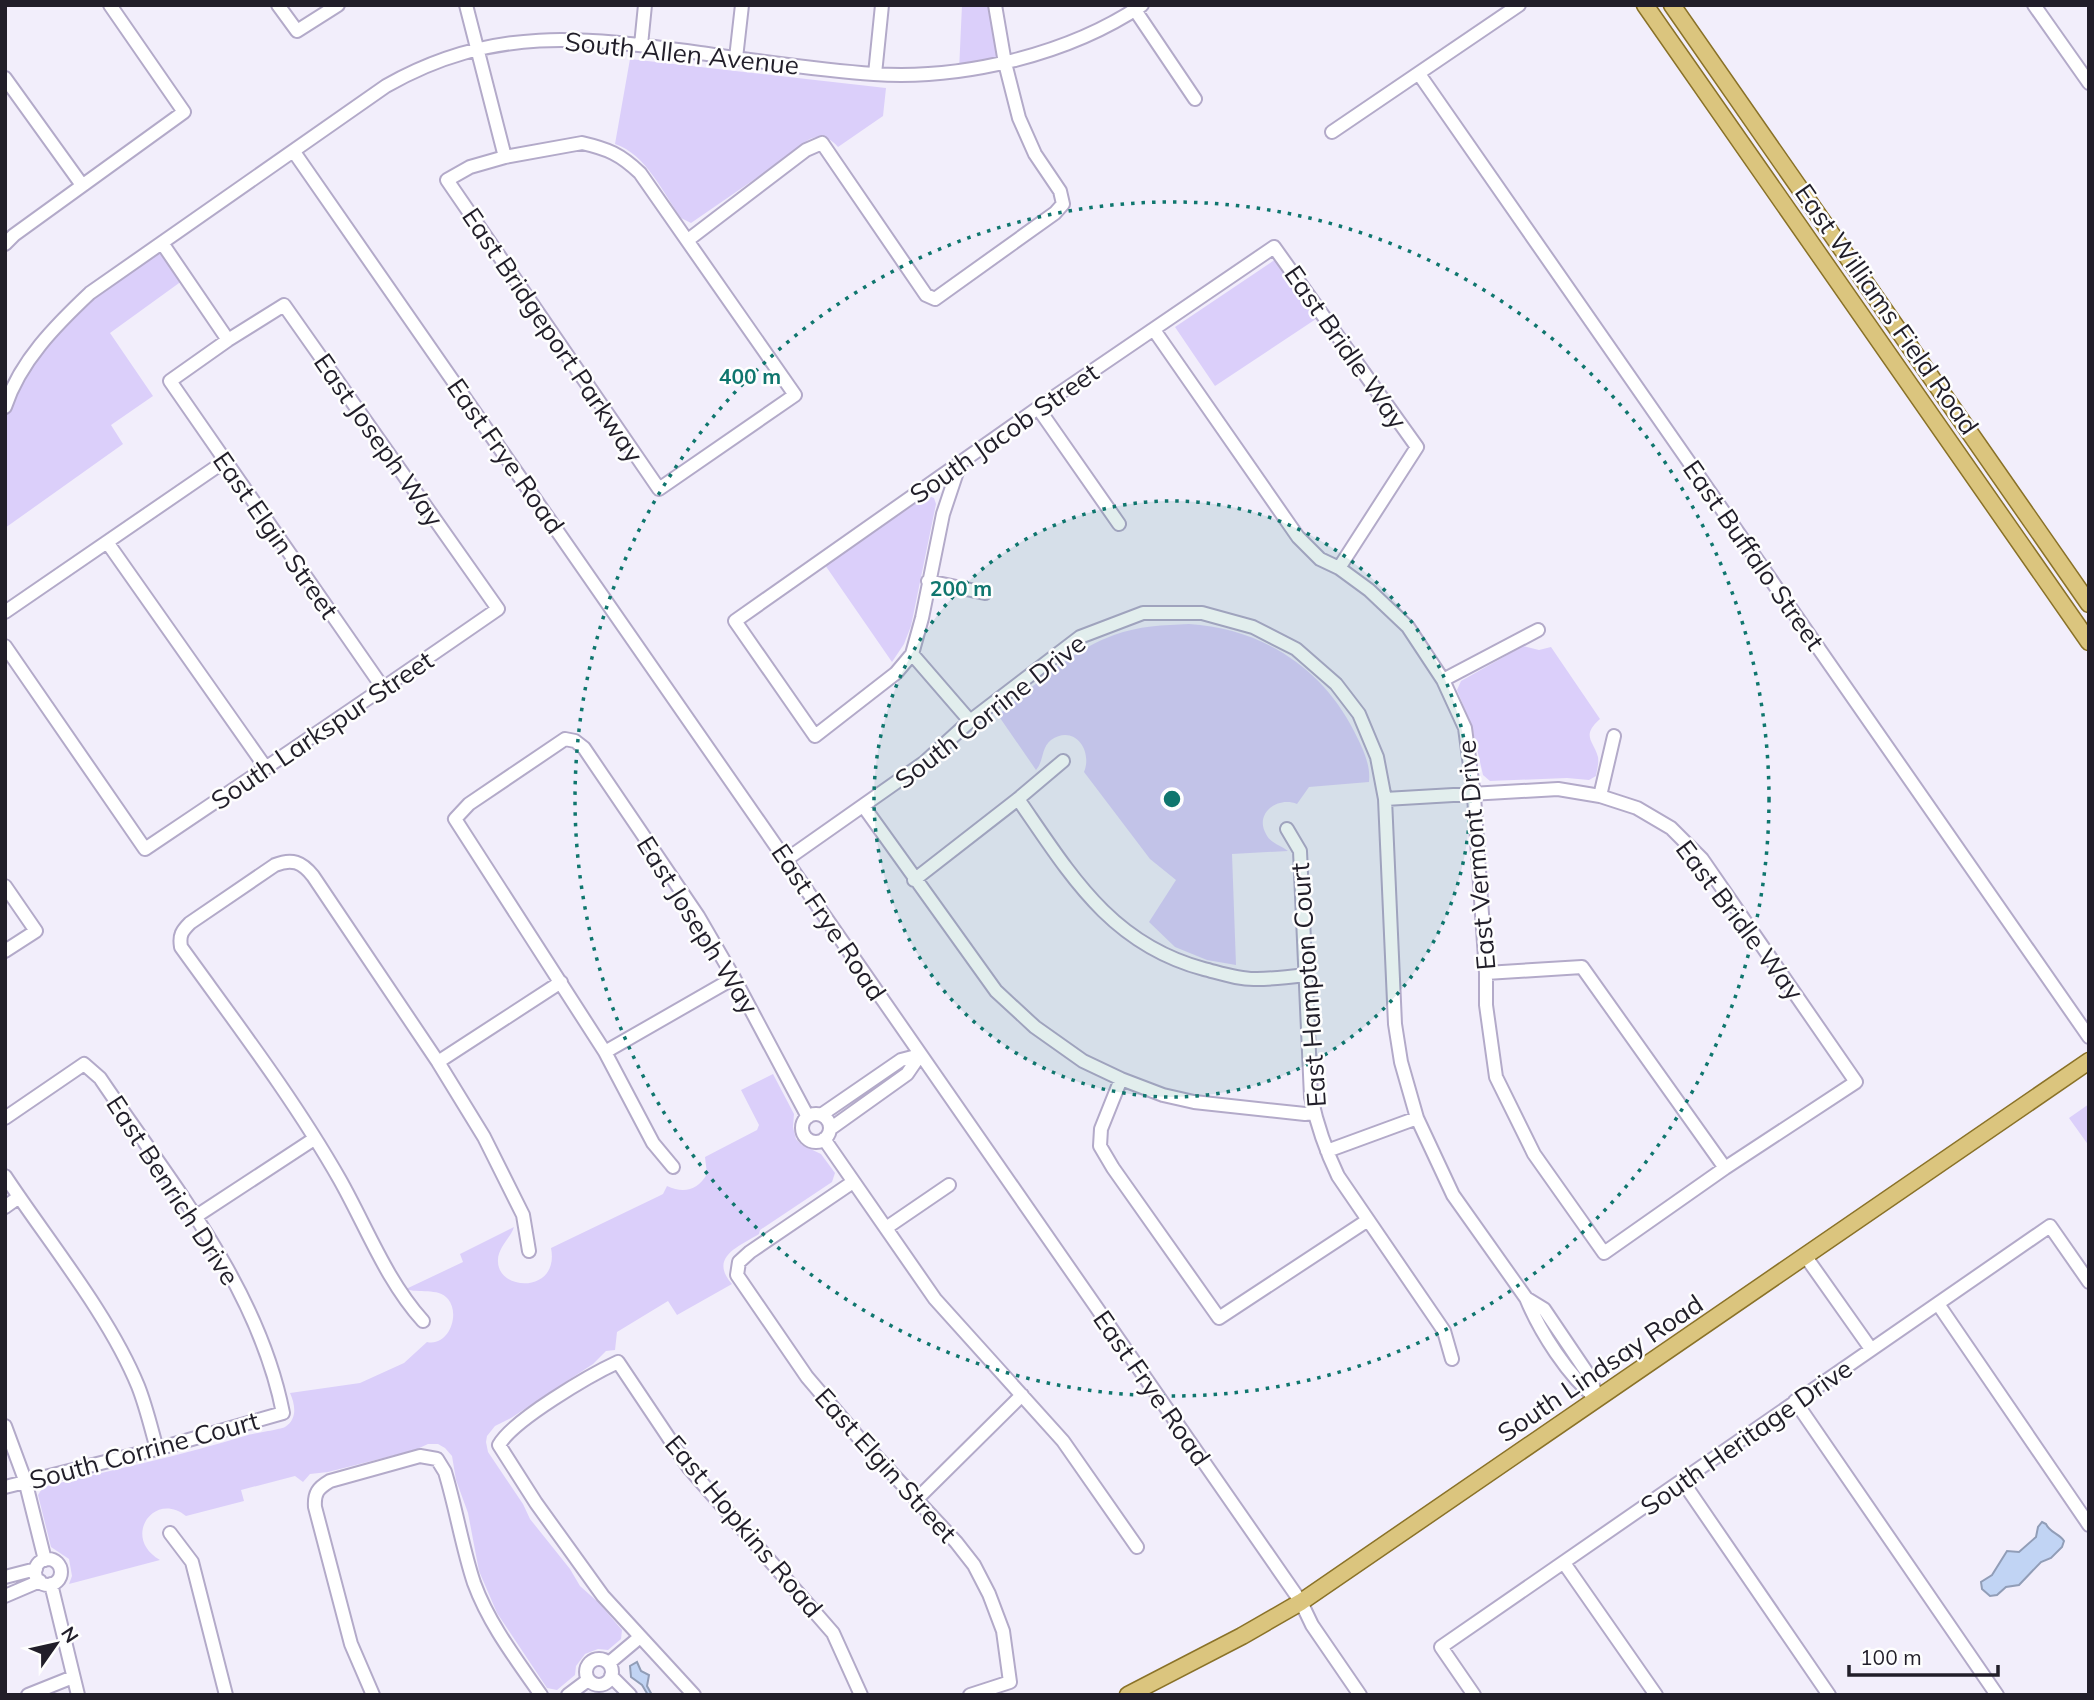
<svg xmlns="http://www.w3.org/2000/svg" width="2094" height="1700" font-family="Mulish,sans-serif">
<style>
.green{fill:#dbcffa}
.water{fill:#c1d4f4;stroke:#919db7;stroke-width:2}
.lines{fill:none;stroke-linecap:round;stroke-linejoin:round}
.minor-casing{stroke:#b3aac9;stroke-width:16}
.major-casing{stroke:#8a7228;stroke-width:19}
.minor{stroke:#fff;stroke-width:12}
.major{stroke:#dbc57e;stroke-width:16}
.ring{fill:none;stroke:#0f766e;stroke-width:3.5;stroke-dasharray:3.5 7}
.labels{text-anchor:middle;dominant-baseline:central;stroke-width:5;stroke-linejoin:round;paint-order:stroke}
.street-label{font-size:26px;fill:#211e29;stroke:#fefefe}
.centre{fill:#0f766e;stroke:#fefefe;stroke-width:3.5}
.ring-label{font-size:21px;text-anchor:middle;font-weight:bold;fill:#0f766e;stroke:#fefefe;stroke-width:5;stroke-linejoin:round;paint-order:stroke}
</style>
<rect width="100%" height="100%" fill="#f2eefb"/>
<!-- green -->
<path class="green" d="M962 5H995L1005 63 959 71Z
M630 59 886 88 883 116 838 147C825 131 809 135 797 150L691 223 681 218C663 193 646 154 615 144Z
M162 243 186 278 110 333 153 396 111 425 123 444 5 528V407L57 324Z
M1276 259 1316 319 1215 386 1175 327Z
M929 496 934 498 936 504 911 626 904 644 892 662 825 565 924 498Z
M1189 624C1260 628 1322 667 1354 731 1362 747 1371 764 1369 782L1309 787 1297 804C1278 796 1254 813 1266 834 1271 844 1281 845 1288 851L1232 854 1236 965 1207 960 1175 947 1149 922 1176 880 1150 859 1084 772C1093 750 1074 724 1051 740 1041 748 1044 761 1036 770L998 715C1034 686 1070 651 1114 635 1138 626 1164 625 1189 624Z
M1523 646 1539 650 1551 647 1600 719C1581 736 1593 740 1598 757 1599 763 1597 770 1596 776L1589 780 1567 778 1490 781 1483 775 1472 727 1457 690 1461 681Z
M773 1074 794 1114 793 1127 796 1139 802 1145 821 1154 835 1173 832 1182 760 1230 759 1234C740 1246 708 1257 732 1284L677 1315 668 1301 617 1332 615 1350 606 1351 593 1364 511 1418 495 1426 487 1436 486 1442 488 1452 523 1504 530 1519 570 1569 580 1586 599 1603 622 1630 621 1639 608 1650 598 1649 585 1654 576 1666 575 1675 557 1690 547 1688 497 1613 479 1571 468 1513 456 1480 452 1456 445 1448 438 1444H428L415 1450 328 1472 310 1474 303 1482 295 1476 241 1490 244 1501 186 1516C154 1490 121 1538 160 1560L69 1584 72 1576 69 1559 51 1547 38 1495 43 1487C111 1470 181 1456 248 1435 256 1433 282 1429 285 1427 298 1419 295 1404 290 1393L360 1383 404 1363 427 1342C448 1347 461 1315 448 1299 438 1287 418 1294 406 1289L463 1262 460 1254 514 1227C510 1239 497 1248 498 1262 499 1292 560 1293 551 1248L657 1197 663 1194 667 1186C684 1194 698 1190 707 1174L705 1157 757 1130 759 1125 741 1090Z
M2089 1104V1146L2069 1118Z"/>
<!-- water -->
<path class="water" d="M2042 1522 2046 1524C2050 1533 2059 1533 2064 1541L2062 1547 2051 1558 2041 1562 2019 1585 2006 1587 1997 1595 1990 1596 1982 1589 1981 1582 1992 1575 2007 1551 2019 1552 2036 1537 2038 1527Z
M637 1662 641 1671 649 1675 647 1686 652 1695H648L642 1685 631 1677 630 1666Z"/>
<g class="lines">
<defs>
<path id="minor" d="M278 5 297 31 338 5
M466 5 505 157
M2034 5 2089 83
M1135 10 1195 99
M641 45 645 5
M736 58 742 5
M875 74 882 5
M1419 74 2089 1037
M5 78 82 185
M1332 132 1519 5
M582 143C608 149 620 154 640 173L795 395 659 489 447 180 470 167 505 157Z
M294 152 1301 1602 1312 1625 1360 1695
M688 240 806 150 822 143 926 295 935 299 1055 213 1063 204 1060 191 1035 154 1019 118 1005 63 995 5
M162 243 228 340
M5 244 14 235 184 112 110 5
M1154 330 1298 537 1320 559 1339 568 1369 590 1408 627 1443 680 1465 728 1474 796 1486 973V1005L1496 1077 1534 1154 1604 1253 1725 1168 1856 1082 1702 859 1671 828 1637 808 1600 796 1558 789 1385 799
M5 407C20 361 56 325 90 293L386 86C493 25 583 37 700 53 757 61 816 70 874 74 961 80 1068 55 1142 5
M1038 408 1119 524
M960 463 943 514 922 618 912 654 896 673 815 736 735 621 1038 408 1274 247 1417 447 1339 568
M107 542 266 768
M928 581 985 593
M5 612 225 461
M5 646 145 849C263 770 381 690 498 609L284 305 228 340 170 381 383 688
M912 654 970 721
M1443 680 1538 630
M1600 796 1614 736
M1018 799C1070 874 1110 944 1204 969 1220 973 1240 980 1257 979 1273 979 1289 977 1305 975
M864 807 996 991 1035 1027 1083 1061 1121 1079 1163 1095 1194 1102 1305 1114 1314 1113
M1287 829 1300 851 1311 1097C1317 1125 1326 1151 1338 1176L1444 1331 1452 1359
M787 859 925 762 970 721 1080 637 1143 613H1202L1253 627 1296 649 1336 684 1359 714 1377 757 1385 799 1395 1024 1401 1062 1417 1118 1453 1195 1526 1298C1540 1332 1568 1376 1597 1399
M914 880 1018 799 1063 761
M5 886 36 931 5 951
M1486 973 1582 967 1725 1168
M605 1052 734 978
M438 1062 561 982
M1121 1079 1101 1129 1100 1146 1113 1168 1219 1318 1368 1220
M802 1128a14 14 0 1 1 28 0a14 14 0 1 1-28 0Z
M821 1115 901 1060 920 1055
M5 1118 84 1064 100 1078C170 1182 258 1286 283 1413L157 1449 5 1487
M830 1129 907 1074 920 1055
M824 1139 935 1299 1063 1441 1137 1547
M1327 1151 1417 1118
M673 1167 653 1143 605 1052 455 819 469 804 565 739 575 741 584 748 698 916 734 978 808 1117
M5 1176C48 1241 109 1315 138 1386 146 1406 151 1428 157 1449
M853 1182 750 1252 739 1262 737 1275 807 1377 859 1438 956 1542 974 1565 989 1594 1003 1631 1010 1682 970 1695
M5 1207 19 1197
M195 1217 314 1139
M886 1228 949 1185
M1806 1257 1871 1349
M1526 1298 1544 1309 1590 1377 1597 1398
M1938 1304 2089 1525
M423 1321C386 1280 367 1228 340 1180 294 1099 235 1022 181 947 179 935 182 931 190 923L275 865C292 858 302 862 313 876L438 1062 484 1137 523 1215 529 1251
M1795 1401 1997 1695
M5 1426 25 1480 45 1560
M1683 1482 1829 1695
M916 1500 1022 1395
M170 1533 192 1562 226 1695
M35 1572a13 13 0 1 1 26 0a13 13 0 1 1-26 0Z
M1564 1563 1656 1695
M5 1577 36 1569
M51 1584 78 1695
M5 1596 40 1581
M586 1672a13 13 0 1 1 26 0a13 13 0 1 1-26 0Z
M609 1663 640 1637
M611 1676 630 1695
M28 1695 73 1677
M373 1695 351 1644 315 1507C314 1493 318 1488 330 1481L420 1456 437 1459 445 1472C456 1508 462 1547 474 1583 489 1624 516 1659 541 1695
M568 1695 588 1680
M694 1695 603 1596 536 1503 499 1445C513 1420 590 1375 618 1362L689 1468 833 1633 861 1695
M1474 1695 1441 1647 2050 1226 2089 1282"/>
<path id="major" d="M1645 5 2089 642
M1672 5 2089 604
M1128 1695 1242 1636 1301 1602 2089 1061"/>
</defs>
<!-- minor casing -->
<use href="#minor" class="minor-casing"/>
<!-- major casing -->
<use href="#major" class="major-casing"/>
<!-- minor -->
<use href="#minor" class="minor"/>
<!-- major -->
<use href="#major" class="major"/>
</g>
<!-- distance rings -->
<circle cx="1172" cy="799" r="298" fill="#0f766e" fill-opacity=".12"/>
<g class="ring">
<circle cx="1172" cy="799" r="298"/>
<circle cx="1172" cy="799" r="597"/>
</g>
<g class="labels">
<!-- street labels -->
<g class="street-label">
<text transform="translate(682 53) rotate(6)">South Allen Avenue</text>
<text transform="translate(1887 309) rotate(55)">East Williams Field Road</text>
<text transform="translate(553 335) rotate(56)">East Bridgeport Parkway</text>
<text transform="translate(1346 347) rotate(55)">East Bridle Way</text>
<text transform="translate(1004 433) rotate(-35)">South Jacob Street</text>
<text transform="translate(379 440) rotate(55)">East Joseph Way</text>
<text transform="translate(506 456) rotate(55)">East Frye Road</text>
<text transform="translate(276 535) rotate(55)">East Elgin Street</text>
<text transform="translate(1754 555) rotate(55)">East Buffalo Street</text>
<text transform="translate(990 711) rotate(-38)">South Corrine Drive</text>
<text transform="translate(322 730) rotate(-34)">South Larkspur Street</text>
<text transform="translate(1476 855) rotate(-95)">East Vermont Drive</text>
<text transform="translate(1740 920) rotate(53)">East Bridle Way</text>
<text transform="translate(829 922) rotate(56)">East Frye Road</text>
<text transform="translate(698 925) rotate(58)">East Joseph Way</text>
<text transform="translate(1308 985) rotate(-94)">East Hampton Court</text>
<text transform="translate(173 1190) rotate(57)">East Benrich Drive</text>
<text transform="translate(1600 1368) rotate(-34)">South Lindsay Road</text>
<text transform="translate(1152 1388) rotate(55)">East Frye Road</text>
<text transform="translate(1746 1437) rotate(-35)">South Heritage Drive</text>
<text transform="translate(144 1450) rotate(-15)">South Corrine Court</text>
<text transform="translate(886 1465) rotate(48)">East Elgin Street</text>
<text transform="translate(744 1526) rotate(50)">East Hopkins Road</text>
</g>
</g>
<circle cx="1172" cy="799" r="10" class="centre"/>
<g class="ring-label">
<text x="750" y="384">400 m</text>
<text x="961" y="596">200 m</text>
</g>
<!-- border -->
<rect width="2094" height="1700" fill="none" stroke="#211e29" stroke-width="14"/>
<!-- north arrow -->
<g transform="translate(56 1644) rotate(56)" stroke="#fefefe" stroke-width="5" paint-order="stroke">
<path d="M0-5L12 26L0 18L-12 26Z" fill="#211e29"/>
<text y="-10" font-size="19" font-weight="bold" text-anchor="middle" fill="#211e29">N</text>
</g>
<!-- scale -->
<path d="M1849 1665v10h149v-10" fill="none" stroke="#211e29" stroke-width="3.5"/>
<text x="1860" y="1665" font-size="21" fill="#211e29" stroke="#fefefe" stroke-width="5" paint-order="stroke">100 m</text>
</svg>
